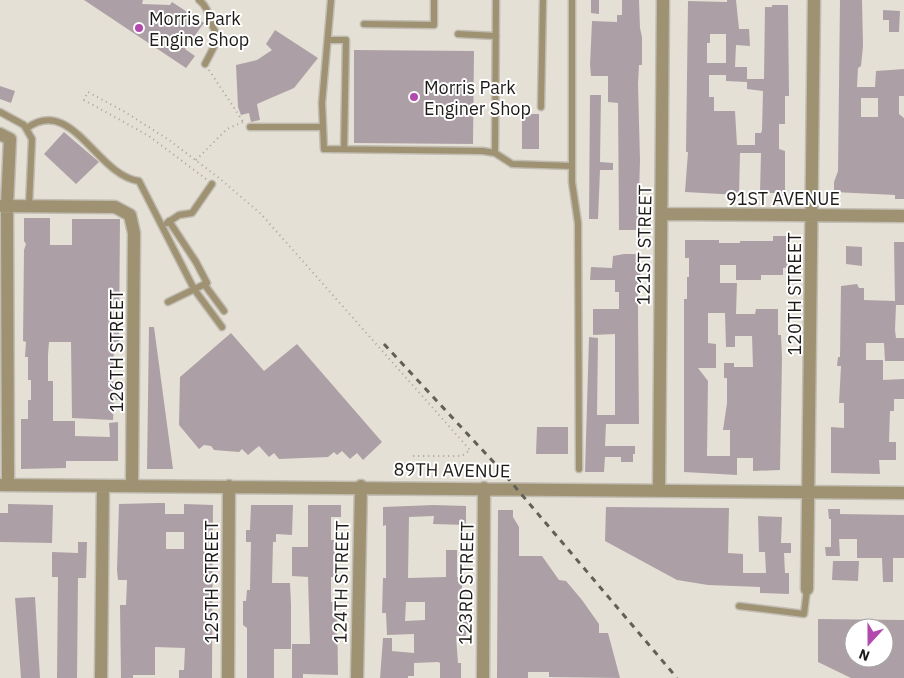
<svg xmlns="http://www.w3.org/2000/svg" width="904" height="678" font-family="'IBM Plex Sans',sans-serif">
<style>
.building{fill:#aca0a6;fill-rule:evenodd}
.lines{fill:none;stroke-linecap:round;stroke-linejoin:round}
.service-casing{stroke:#c1bdb3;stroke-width:9}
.minor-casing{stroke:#c1bdb3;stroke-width:15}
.path{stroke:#a8a39b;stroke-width:2;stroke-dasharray:1 4;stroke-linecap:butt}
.service{stroke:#9f9272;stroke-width:6}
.minor{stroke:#9f9272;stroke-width:12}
.rail{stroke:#625f58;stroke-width:3;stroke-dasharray:6 6;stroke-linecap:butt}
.poi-dot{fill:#b24aad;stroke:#fff;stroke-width:2}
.labels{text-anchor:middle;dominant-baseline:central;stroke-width:4;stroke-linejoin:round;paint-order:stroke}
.poi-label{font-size:18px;fill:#1d1b17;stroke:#fff;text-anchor:start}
.street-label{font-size:18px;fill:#1d1b17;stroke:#fff}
</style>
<rect width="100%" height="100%" fill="#e5e0d5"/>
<!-- building -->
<path class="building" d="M84 0H143L142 4 170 5 172 2 204 23 185 49 195 56 186 68Z
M591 0H599V14L591 13Z
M622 0H639L640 28 642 37V65H639L638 84 640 160 638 230H619L618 103 608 102V76H591L590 65 592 21 617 22V15H622Z
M727 0H736L739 29H749L750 46 736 45 735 67H747V82L726 81V75H709V97H714V111H735L737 145H755V133H761L762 130 763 91 747 89V79H764L765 7H772V5H788L789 96H785V124H779V149L785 151V196H777V193H760L761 153H740L739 195 685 192 688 152H686L688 1 727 2ZM710 34H726V63H707V43H710Z
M840 0H862L863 46 861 66 858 68 857 87H875L876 71 904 69V96H899V114L904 118V199H895V195L834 192V182L838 171ZM861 98H878V117H861Z
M883 10 900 11 899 32H889V20H883Z
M275 30 318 58 294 88 257 104 260 120 251 122 249 113 241 115 238 107 236 65 257 60 272 50 266 44Z
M354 50 474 51 473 144 354 143Z
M0 86 15 91 11 103 0 99Z
M590 95H601L600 162 613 163V170H600L598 219H589Z
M522 114H539V149H522Z
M64 132 99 162 76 184 44 154Z
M24 218H50V245H72V219H120L119 342H114L113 390H118V400H114L113 420 72 418 71 342H49L48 355V381H53V421H75V436L110 437 109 423 118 422V461H66V468L21 469V419H28V400H31V380H28V357H25L26 342 23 341 24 250 26 244 24 241Z
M773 236H791V267L783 268V275H761V280H736V265H720V283H737L736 314H755L756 309H778V335H781L782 358 780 470 753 471V458H737V475L684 472V299H687V277H689V258H685V240H719V243H740V241H773ZM708 313H725L726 347H735V336H752L753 367H734V363H724V378H727V403L723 430H730V456H707L708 381 698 368H716V344L708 343Z
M894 242H904V305H896L895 330 896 338H904V361H885L884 343H866V360H883V380L904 379V399H894V411H890L889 442H896V460H879L880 474 831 473V427L844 428V403H839L841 366H837L838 357H840L841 286 857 284 859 288H864V300L895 301Z
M846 246 862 247V266L846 264Z
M624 254H640L641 292H638V316L639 424H606L605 446H635V454H633V462H621V457H605L604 472H585L589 337 598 338 597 415H615V334L593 335V309H619V292H615V280H590L591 267 612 268 613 256Z
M149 327H154L173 469H147Z
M231 333 264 371 297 344 382 442 363 460 357 453 350 459 342 451 337 455 334 452 328 457 279 459 274 453 269 457 259 446 248 455 242 449 239 452 214 450 211 446 204 445 199 449 179 425 180 377Z
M537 427H568V454H536Z
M157 503H165V514H184V504L213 505 212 678H179V670H184L185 648 155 647V675H133V678H121L120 605H126L127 580H118L117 570 119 504ZM166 532H184V549H166Z
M8 504 53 505 52 543 0 542V513H8Z
M251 505H293L292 535 276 534V542H273L272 583H290L291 604V649H274V678H247V628L243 625V601H246L247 590H250L251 542H246V530H250Z
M308 505H341V517H331V540H335V554H339L338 577H331V602H337L338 675 303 674V678H292V644H310L308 577 292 576V547H308Z
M434 505 466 506V525L433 524 434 516 409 517 408 578 446 577V550H457V577L462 578V618H470V626H466V636H456L458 663H461V678H440V663L438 662 414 663V676H408V678H380L383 638H392V651L414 653V634L387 635 386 613H382L383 578H386V525L383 526V507ZM406 602H425V620L405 621Z
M606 507 729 508 728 553 743 554V573H766L765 552H759L758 516 782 517 781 543H791V553H784L785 573H789V594L760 593V587L708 585 677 580 605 541Z
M828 509H840V514L904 515V558H893V582H883L882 558H857V539H839L840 556H826L825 547H831V519H829Z
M498 510H513V517L519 527V556H542L559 580 566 581 582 600 599 624V633H608L620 678 549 677V672H528V678H497Z
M78 542H87L86 578H78L77 678H57L58 577H52V552L78 553Z
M833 561H859L858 581 832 580Z
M35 597 40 678H21L15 598Z
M818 619 904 620V678H851L818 662ZM854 628H884V658H854Z"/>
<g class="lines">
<defs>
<path id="service" d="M199 0C212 10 208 25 219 37L205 64
M331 0 322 103 324 149 483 151 495 153 512 164 572 166
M572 0V182L578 223 579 469
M364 24 434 25V0
M458 34 496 36
M328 40H346L344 149
M541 107 543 0
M0 112 24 125 32 139 29 206
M250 127H323
M27 128C72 95 97 176 139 181L194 289 222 327
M495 153 496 0
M167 223 179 215 192 213 212 184
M204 284 224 311
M168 302 207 283 196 262 169 221
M739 606 804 614 807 589"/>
<path id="minor" d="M0 134 10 139 7 206 8 485
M0 206 115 207 130 215 134 233 132 485
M662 214 904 216
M0 485 904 493
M659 491 663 0
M807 589 814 0
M101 678 103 486
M228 678 229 486
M357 678 361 486
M483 678 484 488"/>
</defs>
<!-- service casing -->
<use href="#service" class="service-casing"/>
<!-- minor casing -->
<use href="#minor" class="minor-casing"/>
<!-- path -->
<path class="path" d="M209 70 244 123
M196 160 227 129 243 122
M206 179 149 136 84 100 88 92 125 112 169 140 219 178 261 214 470 450 462 456H413"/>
<!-- service -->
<use href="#service" class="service"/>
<!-- minor -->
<use href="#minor" class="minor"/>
<!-- rail -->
<path class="rail" d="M384 344 500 469 677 678"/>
</g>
<!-- markers -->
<g class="poi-dot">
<circle cx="139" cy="28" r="5"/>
<circle cx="414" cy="97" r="5"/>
</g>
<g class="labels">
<!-- poi labels -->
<g class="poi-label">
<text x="149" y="18">Morris Park<tspan x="149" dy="21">Engine Shop</tspan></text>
<text x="424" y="87">Morris Park<tspan x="424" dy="21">Enginer Shop</tspan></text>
</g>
<!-- street labels -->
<g class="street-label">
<text x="783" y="198">91ST AVENUE</text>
<text transform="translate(644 245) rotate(-89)">121ST STREET</text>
<text transform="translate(794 294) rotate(-90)">120TH STREET</text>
<text transform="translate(116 351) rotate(-90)">126TH STREET</text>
<text transform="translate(452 470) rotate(1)">89TH AVENUE</text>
<text transform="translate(211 582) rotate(-90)">125TH STREET</text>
<text transform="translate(341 582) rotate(-89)">124TH STREET</text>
<text transform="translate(466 583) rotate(-89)">123RD STREET</text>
</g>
</g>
<!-- north arrow -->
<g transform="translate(869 643) rotate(201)"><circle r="24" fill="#ffffff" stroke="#a5a4a2"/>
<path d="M0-4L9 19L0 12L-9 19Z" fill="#b24aad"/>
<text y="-8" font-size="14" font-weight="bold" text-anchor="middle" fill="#1d1b17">N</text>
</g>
</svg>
